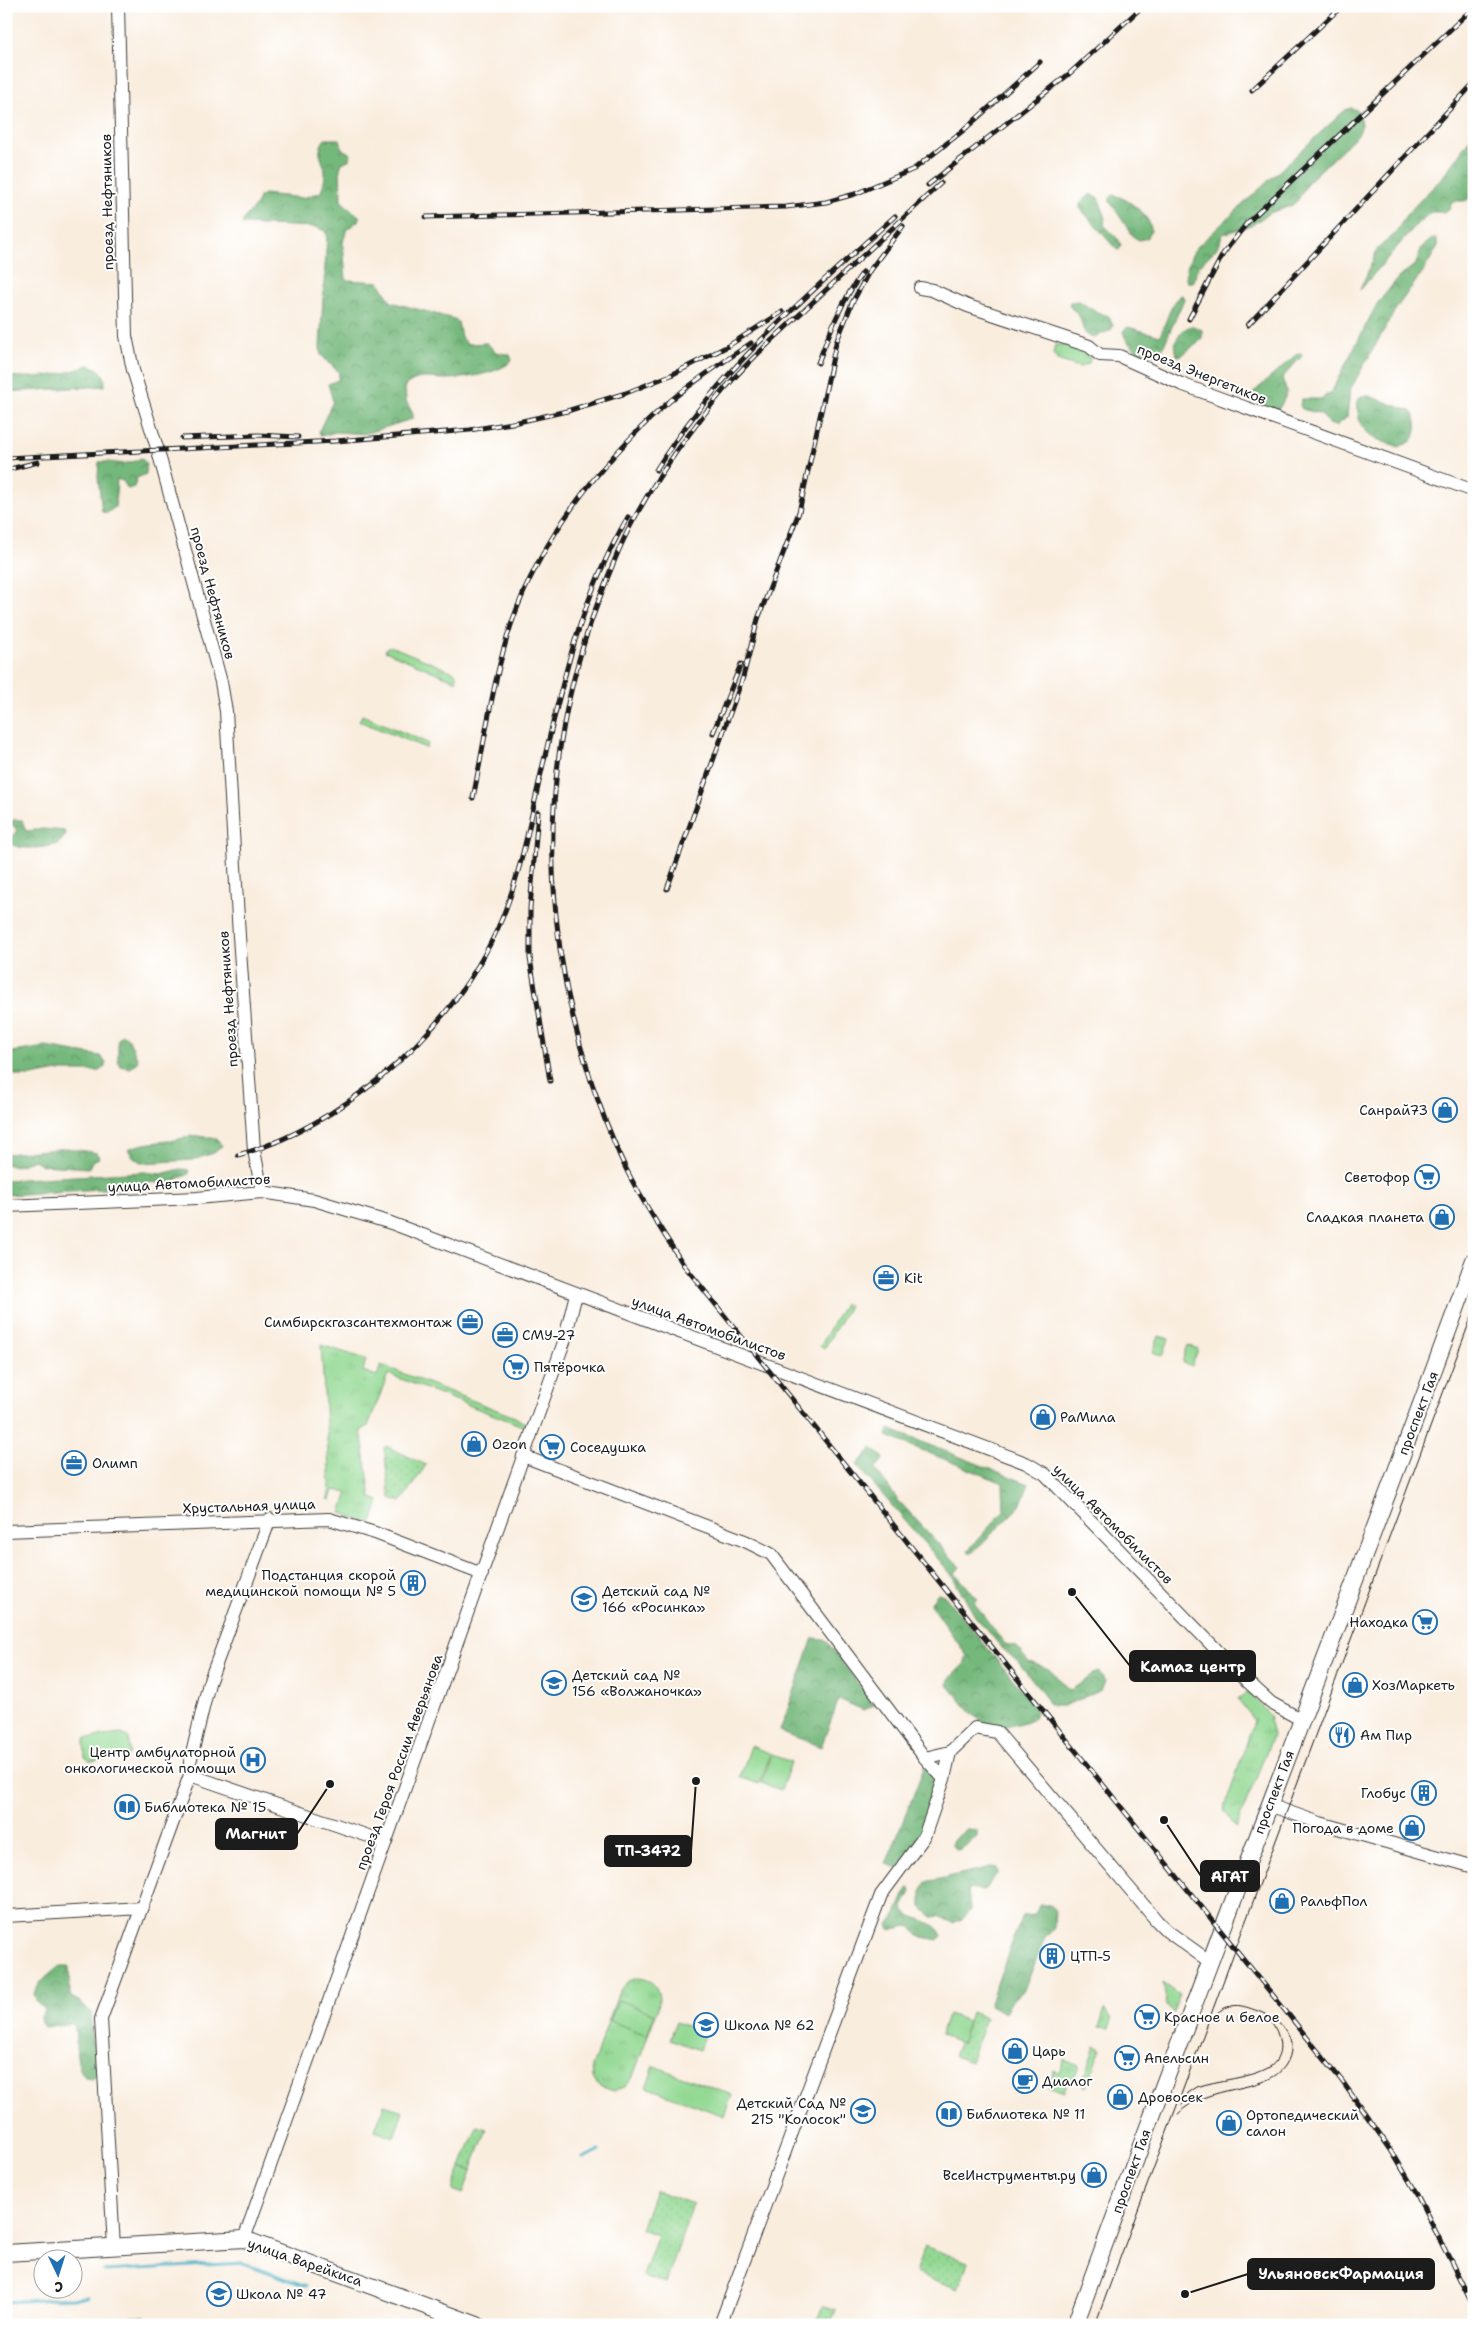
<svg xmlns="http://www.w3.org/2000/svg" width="1480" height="2331" font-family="'Shantell Sans',sans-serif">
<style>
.grass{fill:url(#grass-tufts);stroke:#577a57}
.forest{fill:url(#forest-crowns);stroke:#486a4c}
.park{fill:url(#park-dots);stroke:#577a57}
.garden{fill:#92d892;stroke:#577a57}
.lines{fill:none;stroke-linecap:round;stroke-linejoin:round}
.stream{stroke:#44aec3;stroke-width:3}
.minor-casing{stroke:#3d3b39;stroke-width:14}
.major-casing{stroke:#3d3b39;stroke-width:18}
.minor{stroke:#fff;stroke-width:12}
.major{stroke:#fff;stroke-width:16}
.tram{stroke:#1c1c1c;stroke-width:1}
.rail-casing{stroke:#1c1c1c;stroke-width:5}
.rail{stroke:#fff;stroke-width:3;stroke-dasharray:9;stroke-linecap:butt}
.labels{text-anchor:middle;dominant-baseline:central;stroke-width:4;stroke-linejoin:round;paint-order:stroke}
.street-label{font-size:14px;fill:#1c1c1c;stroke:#fff}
.poi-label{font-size:14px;fill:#1c1c1c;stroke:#fff;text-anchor:start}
.leader{fill:none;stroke:#1c1c1c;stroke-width:2}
.callout-dot{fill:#1c1c1c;stroke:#fff;stroke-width:2}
.callout{fill:#1c1c1c;stroke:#1c1c1c;stroke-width:2}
.callout-label{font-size:15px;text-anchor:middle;font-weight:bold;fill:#fff}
</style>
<defs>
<pattern id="grass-tufts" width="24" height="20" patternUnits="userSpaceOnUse" patternTransform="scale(1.25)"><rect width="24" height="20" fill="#92d892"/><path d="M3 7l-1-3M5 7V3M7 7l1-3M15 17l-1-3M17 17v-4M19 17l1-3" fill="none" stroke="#7db97d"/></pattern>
<pattern id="forest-crowns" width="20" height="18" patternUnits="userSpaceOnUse" patternTransform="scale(1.25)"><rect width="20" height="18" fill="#75b87c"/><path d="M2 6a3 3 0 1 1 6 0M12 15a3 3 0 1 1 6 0" fill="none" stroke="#5f9565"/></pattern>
<pattern id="park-dots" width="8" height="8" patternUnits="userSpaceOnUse" patternTransform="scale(1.25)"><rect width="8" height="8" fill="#92d892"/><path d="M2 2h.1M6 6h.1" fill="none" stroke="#7db97d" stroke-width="1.8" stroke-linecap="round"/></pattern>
</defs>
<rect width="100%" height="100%" fill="#fff"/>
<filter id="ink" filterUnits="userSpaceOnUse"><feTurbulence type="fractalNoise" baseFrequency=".02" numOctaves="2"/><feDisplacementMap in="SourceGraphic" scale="10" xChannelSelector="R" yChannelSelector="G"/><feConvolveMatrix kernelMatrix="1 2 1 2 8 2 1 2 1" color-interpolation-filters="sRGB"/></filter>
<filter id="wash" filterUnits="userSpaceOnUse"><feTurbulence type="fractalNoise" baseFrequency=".0096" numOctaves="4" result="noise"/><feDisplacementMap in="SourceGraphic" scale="20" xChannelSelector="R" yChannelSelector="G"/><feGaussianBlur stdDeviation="1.12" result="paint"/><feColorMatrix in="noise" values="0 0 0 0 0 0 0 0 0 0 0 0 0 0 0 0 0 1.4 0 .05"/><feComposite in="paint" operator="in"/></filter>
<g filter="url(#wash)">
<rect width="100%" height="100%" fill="#f9edde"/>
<!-- grass -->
<path class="grass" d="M1065 344 1084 349 1091 354 1089 364 1079 367 1057 360 1053 354 1055 345Z
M387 647H393L454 672 457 676 456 681 385 651Z
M362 715 428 743 426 748 359 721Z
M844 1304 849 1306 824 1349 820 1346Z
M1159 1336 1169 1339 1163 1356 1153 1352Z
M321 1345 366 1359 363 1371 377 1376 381 1365 515 1417 526 1424 525 1427 388 1374 368 1426 361 1430 371 1498 379 1501 373 1521 368 1523 341 1513 348 1492 333 1490 330 1500 328 1499 330 1486Z
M1188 1345 1198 1349 1192 1366 1182 1362Z
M1095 1497 1109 1514 1116 1534 1083 1498Z
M1248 1691 1271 1717 1269 1719 1273 1735 1236 1828 1224 1810 1254 1721 1238 1700Z
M638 1978C656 1979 661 1992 658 2008L632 2079 625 2087 614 2091 599 2086 593 2078 592 2067 619 1991 628 1981Z
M1163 1983 1180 1995 1173 2013 1167 2005Z
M1105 2009 1112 2020 1109 2028 1099 2027Z
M1095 2046 1101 2048 1086 2087 1081 2085Z
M1064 2060 1079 2066 1073 2082 1068 2080 1064 2092 1048 2086 1054 2070 1059 2072Z"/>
<!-- forest -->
<path class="forest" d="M1351 108 1359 111 1362 124 1359 133 1308 182 1298 200 1291 206 1269 213 1252 225 1223 234 1216 249 1199 266 1193 282H1187C1183 272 1191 255 1197 247L1345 110Z
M1474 133V194C1467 204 1461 200 1452 201L1449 209 1444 212H1431L1417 224 1360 290 1378 248 1395 234 1406 215 1442 178Z
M325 139H340L342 149 351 154 350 159 342 163 340 168 341 201 360 217 358 221 347 229 343 242 346 280 379 282 391 302 454 319 458 322 461 337 467 344 487 343 496 352 510 355 512 360C502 373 463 379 446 379 430 379 418 374 405 386L406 401 413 414 412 419 364 434 336 432 321 436 319 431 333 401 328 384 338 380 339 373 321 355 320 347 327 235 325 231 316 227 242 224C245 213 257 209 259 197L264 194 303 198 321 192C322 187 325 181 325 175 326 160 313 155 325 139Z
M1091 194 1098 198 1105 215 1104 225 1119 240 1121 246 1119 250 1116 249 1080 208V203Z
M1113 195C1127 197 1152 217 1151 231L1147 238 1139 240 1134 237 1110 202V198Z
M1432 239H1436L1438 246 1424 270 1397 307 1350 390 1347 417 1336 426 1329 424 1321 414 1302 409 1300 405 1302 399H1321L1331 392 1377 304 1399 277 1416 264 1421 248Z
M1179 296 1182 295 1184 299 1161 352C1146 360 1126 347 1123 331L1128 327 1160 336 1171 308Z
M1078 301 1099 313 1109 316 1113 325 1111 330 1093 338C1080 334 1084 323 1078 314 1075 311 1071 309 1069 305L1070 302Z
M1193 326 1202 330V339L1182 355 1177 356C1170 345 1181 327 1193 326Z
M1298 353H1301L1302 356 1282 378 1287 393 1280 407 1274 410 1260 404 1254 397V392Z
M89 365C101 370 105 372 105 386L6 392V376C32 379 65 376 89 365Z
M1361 396H1369L1411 411C1418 420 1418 431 1412 441L1399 447C1379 441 1359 435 1358 411 1357 405 1357 401 1361 396Z
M141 458 146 463V474L137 478 134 487 128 489 123 481 117 479 115 507 107 513 102 512 98 478 99 462C118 461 123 468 141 458Z
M13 820H22L26 831 43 829 64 831 66 834C63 839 60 843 55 845 44 848 16 851 9 842L17 830 12 824Z
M123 1035 128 1038C130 1043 137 1056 138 1061L131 1068 120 1066 118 1059V1039Z
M46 1047 100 1056 106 1062 105 1067 99 1071H58L32 1076H19L6 1072V1053Z
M191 1135 217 1139 222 1146 214 1153 193 1160 142 1163 132 1156 128 1149C147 1140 172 1144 191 1135Z
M67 1148 97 1153 99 1158 92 1161 89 1168 42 1165 35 1160 14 1167 6 1164V1154Z
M181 1169 189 1170V1174L166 1184 153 1182 132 1187 6 1195V1180L144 1172 161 1174Z
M889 1429 1029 1484 1020 1506 971 1554 968 1550 1004 1511 1003 1483 887 1436Z
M872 1448 884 1458 875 1469 897 1499 960 1567 955 1573 978 1599 974 1603 1005 1644 1015 1646 1029 1662 1049 1669 1070 1691 1094 1674 1099 1672 1105 1681 1101 1690 1063 1706H1052L1048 1703 1040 1689 1018 1662 1002 1648 975 1616 951 1574 857 1465Z
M938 1593 944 1595 1034 1705 1036 1712 1034 1718C986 1739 976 1719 948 1685L949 1679 965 1663 967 1656 930 1603Z
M813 1638 825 1639 874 1705 863 1710 839 1699 821 1747 780 1731Z
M926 1763 941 1779 923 1835 898 1868 886 1864Z
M966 1830 977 1831V1837L961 1849 956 1850 952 1846V1841Z
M991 1867 997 1868 998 1873 983 1891 968 1889 970 1910 962 1919 953 1923 939 1916 932 1917 921 1907V1891L926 1882Z
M909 1887 911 1892 903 1907 904 1912C916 1920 937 1921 942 1936L938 1940 918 1936 912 1927 907 1926 890 1930 888 1925C899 1914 900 1899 909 1887Z
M1039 1905H1050L1055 1909 1054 1928 1045 1938 1024 1990 1011 2002 1005 2013 989 2005 1022 1916 1035 1915Z
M58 1967H69L70 1995 74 1999 79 2000 91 2013 92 2041 102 2061 100 2072 91 2079 86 2078C74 2066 77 2043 75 2027L71 2023 45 2027 40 2019 45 2009 37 2003 34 1993 40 1983Z"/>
<!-- park -->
<path class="park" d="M386 1446 426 1465 401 1502 390 1498 384 1448Z
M971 2012 986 2018 970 2062 954 2056 959 2043 962 2041Z
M477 2126 487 2129 471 2171 461 2167Z
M655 2190 693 2204 666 2283 643 2276 658 2235 641 2229Z
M925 2246 968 2262 958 2289 915 2273Z
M823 2305 836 2310 830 2325H815Z
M145 2316V2325H131V2317Z"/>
<!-- garden -->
<path class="garden" d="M122 1734 129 1738 130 1753 128 1757 90 1761 85 1757 84 1742 86 1738Z
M751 1746 771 1754 759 1784 740 1777Z
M772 1755 791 1762 781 1790 761 1783Z
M618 2000 655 2014 647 2035 610 2021Z
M948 2014 968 2021 962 2041 959 2043 940 2035Z
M676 2022 706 2033 699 2050 670 2039Z
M654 2066 732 2095 724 2116 646 2087Z
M384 2105 403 2111 394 2137 375 2130Z
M461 2167 471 2171 463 2194 453 2190Z"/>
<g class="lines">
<!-- stream -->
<path class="stream" d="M583 2158 599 2151
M104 2271 243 2263 306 2286
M6 2302 88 2297"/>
</g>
</g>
<g filter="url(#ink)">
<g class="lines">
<defs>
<path id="minor" d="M118 6 126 336 133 370 158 451 221 682 226 711 239 936 254 1150 262 1192
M920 288 932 290 968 306 1089 346 1100 355 1119 356 1181 384 1474 491
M6 1206 197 1198 262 1192 314 1200 391 1223 1026 1463 1045 1474 1246 1680 1271 1703 1302 1720
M523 1456 745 1541 771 1554 925 1758 944 1779 950 1752 975 1728 997 1732 1157 1921 1167 1931 1209 1961
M6 1531 329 1519 375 1533 482 1574
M925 1758 950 1752
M190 1775 386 1842
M1269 1805 1320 1823 1474 1867
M6 1916 141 1908
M244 2239 564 1342 576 1294
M114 2247 101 2019 190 1775V1762L209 1683 270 1519
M720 2325 881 1895 924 1837 944 1779"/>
<path id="major" d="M6 2253 244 2239 477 2325
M1075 2325C1204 1968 1345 1616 1474 1260"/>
</defs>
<!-- minor casing -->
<use href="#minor" class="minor-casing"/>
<!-- major casing -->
<use href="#major" class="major-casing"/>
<!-- minor -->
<use href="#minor" class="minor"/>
<!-- major -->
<use href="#major" class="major"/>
<!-- tram -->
<path class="tram" d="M1182 2105 1188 2093 1197 2087C1216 2080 1251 2078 1268 2068 1286 2058 1281 2034 1270 2020
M1178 2114C1207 2083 1266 2094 1285 2066 1302 2040 1281 2020 1258 2011 1249 2008 1240 2004 1232 2006 1222 2007 1216 2014 1210 2020
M1095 2325 1474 1310"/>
<defs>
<path id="rail" d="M1252 90 1342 6
M941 183C899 222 856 262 813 302 780 333 745 363 716 399 688 435 660 472 638 512 622 539 611 569 600 597 528 783 541 976 620 1156 637 1194 661 1229 683 1264L1342 2081 1391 2150 1413 2187 1474 2307
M928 185 1069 74 1143 6
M426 217 786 207 826 202 855 194 914 169 965 129 1040 62
M1189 319 1223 254 1247 223 1474 7
M1248 325 1474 83
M818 363C830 331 842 300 863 272
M182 438 258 435 298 437
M6 458 336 441 470 430 518 422 567 411 626 393 671 375 728 346 782 312
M6 470 38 462
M656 470C718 370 809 294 895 216
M713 733 741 664
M473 798C485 740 493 678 512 622 541 539 598 465 663 407 690 383 721 364 751 343
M538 812 530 908V958L550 1081
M667 889 743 677 758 619 799 512 836 343 852 303 870 270 903 226
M238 1155C290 1141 339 1111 380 1078 428 1038 470 988 497 930 518 884 528 832 539 782 560 691 580 598 628 517"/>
</defs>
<!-- rail casing -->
<use href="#rail" class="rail-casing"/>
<!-- rail -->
<use href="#rail" class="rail"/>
</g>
</g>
<!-- icons -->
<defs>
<symbol id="shop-ring" viewBox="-11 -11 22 22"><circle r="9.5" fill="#fff" stroke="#1f6fb2" stroke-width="1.5"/><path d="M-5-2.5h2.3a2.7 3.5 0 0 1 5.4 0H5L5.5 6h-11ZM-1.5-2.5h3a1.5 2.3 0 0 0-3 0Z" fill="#1f6fb2"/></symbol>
<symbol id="supermarket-ring" viewBox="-11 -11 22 22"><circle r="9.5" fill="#fff" stroke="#1f6fb2" stroke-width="1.5"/><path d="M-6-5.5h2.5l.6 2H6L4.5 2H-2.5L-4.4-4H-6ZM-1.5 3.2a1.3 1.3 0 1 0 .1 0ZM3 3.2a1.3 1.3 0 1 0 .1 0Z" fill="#1f6fb2"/></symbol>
<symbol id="office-ring" viewBox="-11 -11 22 22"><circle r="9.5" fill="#fff" stroke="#1f6fb2" stroke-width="1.5"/><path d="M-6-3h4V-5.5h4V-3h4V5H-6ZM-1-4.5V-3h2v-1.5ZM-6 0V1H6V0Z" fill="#1f6fb2"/></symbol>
<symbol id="building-ring" viewBox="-11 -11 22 22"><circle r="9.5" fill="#fff" stroke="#1f6fb2" stroke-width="1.5"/><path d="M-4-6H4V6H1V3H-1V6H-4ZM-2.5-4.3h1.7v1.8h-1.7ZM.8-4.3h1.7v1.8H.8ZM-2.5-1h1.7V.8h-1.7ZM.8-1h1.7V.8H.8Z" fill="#1f6fb2"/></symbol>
<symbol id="school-ring" viewBox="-11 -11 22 22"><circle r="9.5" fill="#fff" stroke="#1f6fb2" stroke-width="1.5"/><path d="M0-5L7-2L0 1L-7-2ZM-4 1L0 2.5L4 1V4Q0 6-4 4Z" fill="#1f6fb2"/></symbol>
<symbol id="restaurant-ring" viewBox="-11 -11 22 22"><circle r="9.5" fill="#fff" stroke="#1f6fb2" stroke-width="1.5"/><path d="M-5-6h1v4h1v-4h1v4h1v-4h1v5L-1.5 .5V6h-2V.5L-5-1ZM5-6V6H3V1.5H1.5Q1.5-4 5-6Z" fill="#1f6fb2"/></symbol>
<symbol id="hospital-ring" viewBox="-11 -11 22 22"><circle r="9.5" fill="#fff" stroke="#1f6fb2" stroke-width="1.5"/><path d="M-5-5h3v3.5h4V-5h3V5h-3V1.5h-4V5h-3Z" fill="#1f6fb2"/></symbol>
<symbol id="library-ring" viewBox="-11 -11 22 22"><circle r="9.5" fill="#fff" stroke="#1f6fb2" stroke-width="1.5"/><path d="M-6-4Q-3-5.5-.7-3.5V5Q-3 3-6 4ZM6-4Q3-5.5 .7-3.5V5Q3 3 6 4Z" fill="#1f6fb2"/></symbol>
<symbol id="cafe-ring" viewBox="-11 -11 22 22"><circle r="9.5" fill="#fff" stroke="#1f6fb2" stroke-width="1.5"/><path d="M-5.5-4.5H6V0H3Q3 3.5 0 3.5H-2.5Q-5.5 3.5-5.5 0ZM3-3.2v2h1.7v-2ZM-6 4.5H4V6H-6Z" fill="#1f6fb2"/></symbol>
</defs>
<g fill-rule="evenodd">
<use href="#shop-ring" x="1431" y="1096" width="28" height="28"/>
<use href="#supermarket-ring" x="1413" y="1163" width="28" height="28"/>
<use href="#shop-ring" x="1428" y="1203" width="28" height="28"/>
<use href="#office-ring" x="872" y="1264" width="28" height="28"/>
<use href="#office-ring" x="456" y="1308" width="28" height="28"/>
<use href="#office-ring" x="491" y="1321" width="28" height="28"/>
<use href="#supermarket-ring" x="502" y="1353" width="28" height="28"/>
<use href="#shop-ring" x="1029" y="1403" width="28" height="28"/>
<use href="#shop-ring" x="460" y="1430" width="28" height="28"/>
<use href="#supermarket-ring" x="538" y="1433" width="28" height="28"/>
<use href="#office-ring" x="60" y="1449" width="28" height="28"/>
<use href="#building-ring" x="399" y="1569" width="28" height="28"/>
<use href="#school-ring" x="570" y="1585" width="28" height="28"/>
<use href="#supermarket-ring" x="1411" y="1608" width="28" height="28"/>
<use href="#school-ring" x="540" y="1669" width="28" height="28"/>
<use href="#shop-ring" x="1341" y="1671" width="28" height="28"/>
<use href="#restaurant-ring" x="1328" y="1721" width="28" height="28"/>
<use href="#hospital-ring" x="239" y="1746" width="28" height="28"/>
<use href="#building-ring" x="1410" y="1779" width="28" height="28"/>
<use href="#library-ring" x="113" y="1793" width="28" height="28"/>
<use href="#shop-ring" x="1398" y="1814" width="28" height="28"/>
<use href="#shop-ring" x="1268" y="1887" width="28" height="28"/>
<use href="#building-ring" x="1038" y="1942" width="28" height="28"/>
<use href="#supermarket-ring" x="1133" y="2003" width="28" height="28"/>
<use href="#school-ring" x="692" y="2011" width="28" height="28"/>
<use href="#shop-ring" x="1001" y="2037" width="28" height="28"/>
<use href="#supermarket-ring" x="1113" y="2044" width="28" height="28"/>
<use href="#cafe-ring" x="1011" y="2067" width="28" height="28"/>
<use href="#shop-ring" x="1106" y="2083" width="28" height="28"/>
<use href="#school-ring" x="849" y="2097" width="28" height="28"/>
<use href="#library-ring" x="935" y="2100" width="28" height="28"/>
<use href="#shop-ring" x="1215" y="2109" width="28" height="28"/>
<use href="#shop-ring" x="1080" y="2161" width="28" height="28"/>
<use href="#school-ring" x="205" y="2280" width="28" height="28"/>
</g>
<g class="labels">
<!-- street labels -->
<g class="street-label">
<text transform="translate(107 202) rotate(-91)">проезд Нефтяников</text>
<text transform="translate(1202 374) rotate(22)">проезд Энергетиков</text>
<text transform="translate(213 593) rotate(75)">проезд Нефтяников</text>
<text transform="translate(228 999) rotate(-94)">проезд Нефтяников</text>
<text transform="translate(189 1183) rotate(-3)">улица Автомобилистов</text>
<text transform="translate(709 1328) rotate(20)">улица Автомобилистов</text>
<text transform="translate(1418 1413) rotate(-69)">проспект Гая</text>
<text transform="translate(249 1506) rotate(-2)">Хрустальная улица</text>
<text transform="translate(1113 1524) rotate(45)">улица Автомобилистов</text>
<text transform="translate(399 1762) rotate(-70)">проезд Героя России Аверьянова</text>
<text transform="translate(1274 1792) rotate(-69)">проспект Гая</text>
<text transform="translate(1131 2171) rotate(-70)">проспект Гая</text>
<text transform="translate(305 2262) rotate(19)">улица Варейкиса</text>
</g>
<!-- poi labels -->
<g class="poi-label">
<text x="1428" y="1110" text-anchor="end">Санрай73</text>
<text x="1410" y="1177" text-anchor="end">Светофор</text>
<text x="1424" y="1217" text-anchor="end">Сладкая планета</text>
<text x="904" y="1278">Kit</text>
<text x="452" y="1322" text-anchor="end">Симбирскгазсантехмонтаж</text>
<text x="522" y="1335">СМУ-27</text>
<text x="534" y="1367">Пятёрочка</text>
<text x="1060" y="1417">РаМила</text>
<text x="492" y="1444">Ozon</text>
<text x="570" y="1447">Соседушка</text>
<text x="92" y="1463">Олимп</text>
<text x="396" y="1575" text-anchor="end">Подстанция скорой<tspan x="396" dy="16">медицинской помощи № 5</tspan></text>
<text x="602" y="1591">Детский сад №<tspan x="602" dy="16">166 «Росинка»</tspan></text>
<text x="1408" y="1622" text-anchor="end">Находка</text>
<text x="572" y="1675">Детский сад №<tspan x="572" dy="16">156 «Волжаночка»</tspan></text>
<text x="1372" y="1685">ХозМаркеть</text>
<text x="1360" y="1735">Ам Пир</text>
<text x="236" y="1752" text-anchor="end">Центр амбулаторной<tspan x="236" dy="16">онкологической помощи</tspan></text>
<text x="1406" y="1793" text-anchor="end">Глобус</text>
<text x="144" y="1807">Библиотека № 15</text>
<text x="1394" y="1828" text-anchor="end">Погода в доме</text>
<text x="1300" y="1901">РальфПол</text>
<text x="1070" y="1956">ЦТП-5</text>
<text x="1164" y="2017">Красное и белое</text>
<text x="724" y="2025">Школа № 62</text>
<text x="1032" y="2051">Царь</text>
<text x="1144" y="2058">Апельсин</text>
<text x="1042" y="2081">Диалог</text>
<text x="1138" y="2097">Дровосек</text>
<text x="846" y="2103" text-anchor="end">Детский Сад №<tspan x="846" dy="16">215 "Колосок"</tspan></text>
<text x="966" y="2114">Библиотека № 11</text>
<text x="1246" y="2115">Ортопедический<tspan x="1246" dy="16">салон</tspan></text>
<text x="1076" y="2175" text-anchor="end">ВсеИнструменты.ру</text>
<text x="236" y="2294">Школа № 47</text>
</g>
</g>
<!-- callouts -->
<path class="leader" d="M1072 1592L1130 1666M330 1784L297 1834M696 1781L691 1851M1164 1820L1201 1876M1185 2294L1248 2274"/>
<g class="callout-dot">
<circle cx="1072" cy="1592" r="5"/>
<circle cx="330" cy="1784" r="5"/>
<circle cx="696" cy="1781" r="5"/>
<circle cx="1164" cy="1820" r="5"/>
<circle cx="1185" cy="2294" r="5"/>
</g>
<g class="callout">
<rect x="1130" y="1651" width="125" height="30" rx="5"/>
<rect x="216" y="1819" width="81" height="30" rx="5"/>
<rect x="605" y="1836" width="86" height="30" rx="5"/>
<rect x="1201" y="1861" width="58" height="30" rx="5"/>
<rect x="1248" y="2259" width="186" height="30" rx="5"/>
</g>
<g class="callout-label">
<text x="1193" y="1672">Kamaz центр</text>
<text x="256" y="1839">Магнит</text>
<text x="648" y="1856">ТП-3472</text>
<text x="1230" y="1882">АГАТ</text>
<text x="1341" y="2279">УльяновскФармация</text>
</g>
<!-- margin -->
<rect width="1480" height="2331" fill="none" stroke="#fff" stroke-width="25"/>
<!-- north arrow -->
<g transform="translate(58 2274) rotate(176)"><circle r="24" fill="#ffffff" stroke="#a4a4a4"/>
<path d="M0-4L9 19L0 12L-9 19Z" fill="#1f6fb2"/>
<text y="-8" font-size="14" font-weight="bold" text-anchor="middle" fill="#1c1c1c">С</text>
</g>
</svg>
